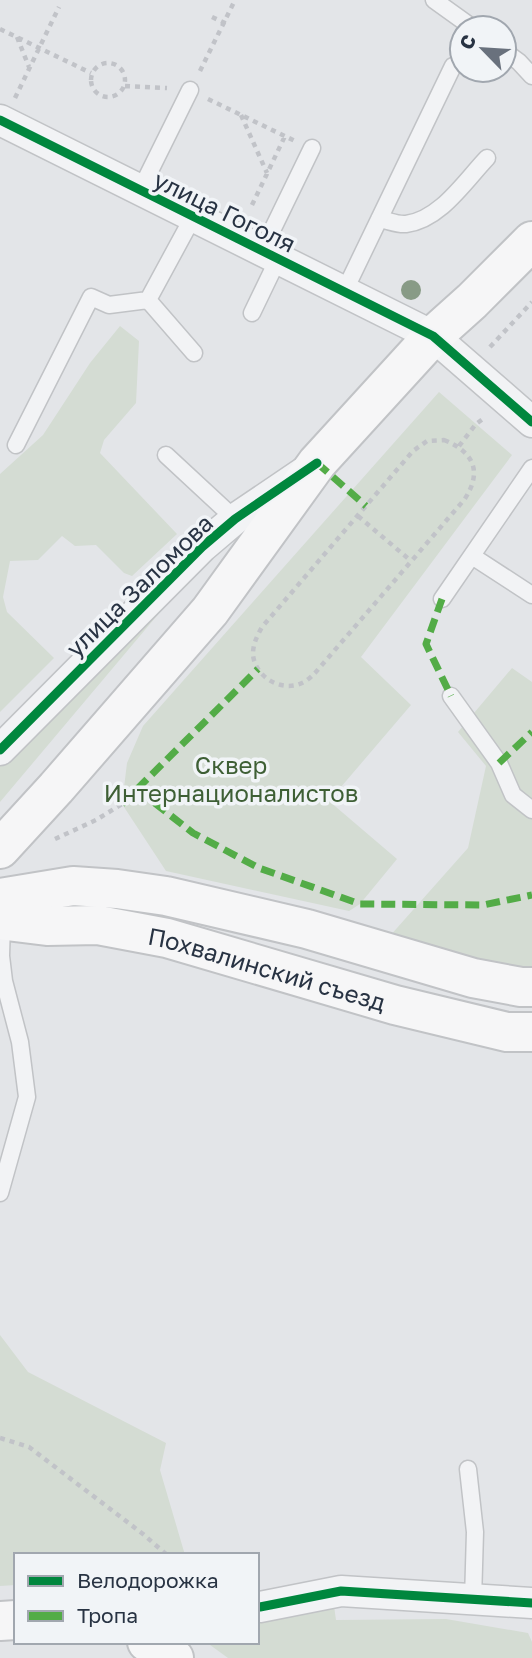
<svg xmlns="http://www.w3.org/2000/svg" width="532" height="1658" font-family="'Golos Text',sans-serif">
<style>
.green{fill:#d4dcd3}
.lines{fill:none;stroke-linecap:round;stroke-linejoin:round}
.lane-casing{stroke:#c1c3c6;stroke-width:19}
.street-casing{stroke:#c1c3c6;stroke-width:33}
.secondary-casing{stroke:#c1c3c6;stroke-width:42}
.path{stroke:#c1c3c8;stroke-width:4.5;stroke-dasharray:5 5;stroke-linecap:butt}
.lane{stroke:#f2f3f5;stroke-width:16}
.street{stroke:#f2f3f5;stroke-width:30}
.secondary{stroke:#f6f6f7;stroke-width:38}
.path-bridge{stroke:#c1c3c8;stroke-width:4.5;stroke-dasharray:5 5;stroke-linecap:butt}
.quiet{stroke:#53ac47;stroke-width:7;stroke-dasharray:14 7;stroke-linecap:butt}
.cycleway-casing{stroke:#f1f4f7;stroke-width:13}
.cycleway{stroke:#00873e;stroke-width:9}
.tree{fill:#889b86}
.labels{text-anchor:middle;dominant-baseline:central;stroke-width:7;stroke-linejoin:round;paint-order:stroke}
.street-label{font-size:24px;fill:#283343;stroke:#f1f4f7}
.park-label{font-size:24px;fill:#3e5f35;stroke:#f1f4f7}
</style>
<rect width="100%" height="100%" fill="#e3e5e8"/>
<!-- green -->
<path class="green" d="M120 326 139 341 136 403 104 440 100 453 177 534 132 576 124 573 96 545 75 546 62 536 38 560 10 561 3 597 7 612 54 658 0 712V474L43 435 90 363Z
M439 392 512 455 361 657 411 705 329 801 397 859 360 904 349 911 166 871 122 804 127 763 143 726Z
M203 561 0 802V765Z
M512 668 532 682V966L516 968 389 937 468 848 486 766 458 732Z
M0 1335 28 1372 166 1443 160 1470 185 1555H16V1585L0 1586Z
M333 1599 336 1620 446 1619 528 1633 532 1642V1658H228L206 1642H257V1613Z"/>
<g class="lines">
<defs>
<path id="lane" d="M434 0 473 28
M504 51 519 62 532 76
M140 191 190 90
M379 219C387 220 397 225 406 224 440 220 465 181 487 158
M262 251 312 148
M344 292 453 66
M148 300 194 353
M252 313 278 259
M16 445 91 297 109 305 148 300 193 217
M166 455 235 519
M472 556 532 595
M442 599 532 468
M451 696 499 763 513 795 532 810
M0 1193 27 1097 20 1042 4 981 1 956 2 921
M468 1469 475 1532 473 1600"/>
<path id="street" d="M0 120 433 336 532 422
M0 750 202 547 235 519 303 473
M260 1607 341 1591 532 1603"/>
<g id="secondary">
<path d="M0 849 56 788 210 611 317 463 433 336 472 301 532 241"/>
<path d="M0 898 73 886 117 889 166 896 307 929 473 978 521 987H532"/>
<path id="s1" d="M0 920 47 926 98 925 167 938 395 1005 507 1032H532"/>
<path d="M0 1621 16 1620"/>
<path d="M147 1642 174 1658"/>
</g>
</defs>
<!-- lane casing -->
<use href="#lane" class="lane-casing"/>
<!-- street casing -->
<use href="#street" class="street-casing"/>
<!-- secondary casing -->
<use href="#secondary" class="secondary-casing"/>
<!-- path -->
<path class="path" d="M0 29 91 73
M17 37 29 67
M91 80a17 17 0 1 1 34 0a17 17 0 1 1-34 0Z
M200 71 235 0
M125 86 167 88
M15 98 59 7
M208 99 295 141
M241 115 267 173
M252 205 285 136
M490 347 532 302
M444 440C474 452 483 472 464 500L315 673C312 676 307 681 302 683 281 693 254 676 253 654 253 644 257 636 262 627L413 451 427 441Z
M459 446 476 424 484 418
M358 516 411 561
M55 839 96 820 122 804
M0 1438 29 1447 143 1534 167 1555"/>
<!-- lane -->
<use href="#lane" class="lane"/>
<!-- street -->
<use href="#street" class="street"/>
<!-- secondary -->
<use href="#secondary" class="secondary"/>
<!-- path-bridge -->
<path class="path-bridge" d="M212 17 229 25"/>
<!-- quiet -->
<path class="quiet" d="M317 463 366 506
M442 599 426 644 451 696
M499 763 532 732
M138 790 193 833 259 868 360 904 483 905 532 895
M122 804 258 669"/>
<defs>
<path id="cycleway" d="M0 120 433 336 532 422
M0 750 202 547 235 519 317 463
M260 1607 341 1591 532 1603"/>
</defs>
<!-- cycleway casing -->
<use href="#cycleway" class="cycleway-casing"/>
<!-- cycleway -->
<use href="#cycleway" class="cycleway"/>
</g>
<!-- trees -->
<circle class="tree" cx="411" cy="290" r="10"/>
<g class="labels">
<!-- street labels -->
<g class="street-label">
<text transform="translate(225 211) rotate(26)">улица Гоголя</text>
<text transform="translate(139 585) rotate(-44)">улица Заломова</text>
<text stroke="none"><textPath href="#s1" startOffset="273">Похвалинский съезд</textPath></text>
</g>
<!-- park labels -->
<g class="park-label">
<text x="231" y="764">Сквер<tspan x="231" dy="28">Интернационалистов</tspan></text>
</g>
</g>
<!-- legend -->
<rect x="14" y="1553" width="245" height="91" fill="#f1f4f7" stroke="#a1a7af" stroke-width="2"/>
<rect x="28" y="1576" width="35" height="10" fill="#00873e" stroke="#a1a7af" stroke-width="2"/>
<text x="77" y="1588" font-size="21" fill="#283343">Велодорожка</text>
<rect x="28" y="1611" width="35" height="10" fill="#53ac47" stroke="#a1a7af" stroke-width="2"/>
<text x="77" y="1623" font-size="21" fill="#283343">Тропа</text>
<!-- north arrow -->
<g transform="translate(483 49) rotate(295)"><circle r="33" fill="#f1f4f7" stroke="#a1a7af" stroke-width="2"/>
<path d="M0-5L12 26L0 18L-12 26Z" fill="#69717d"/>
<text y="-10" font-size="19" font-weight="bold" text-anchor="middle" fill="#283343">С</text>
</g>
</svg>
